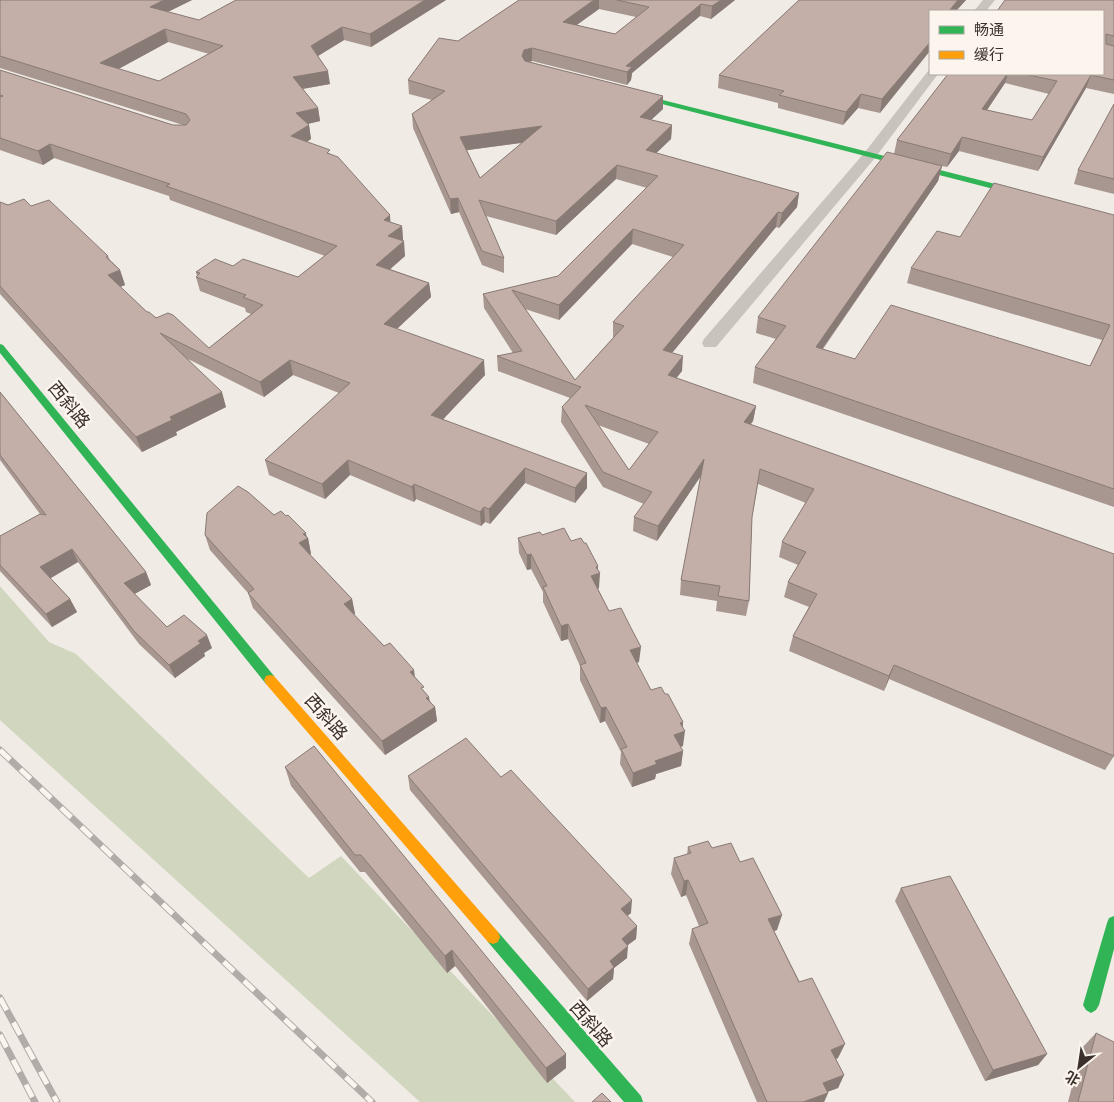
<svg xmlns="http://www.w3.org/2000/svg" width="1114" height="1102" font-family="Arial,'Noto Sans SC',sans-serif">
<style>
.green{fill:#d1d6bf}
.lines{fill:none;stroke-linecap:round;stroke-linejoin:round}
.street{fill:#c9c3be;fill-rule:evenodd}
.fast{fill:#30b455;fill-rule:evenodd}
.slow{fill:#ff9f0a;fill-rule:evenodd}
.rail-casing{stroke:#b1aca8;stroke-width:7}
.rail{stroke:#fbf5ee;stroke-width:5;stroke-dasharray:14;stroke-linecap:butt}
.wall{fill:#a89690;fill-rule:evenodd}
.shaded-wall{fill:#887a75}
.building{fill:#c3afa7;stroke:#887a75;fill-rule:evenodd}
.labels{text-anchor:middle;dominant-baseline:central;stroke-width:5;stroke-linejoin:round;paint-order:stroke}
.street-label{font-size:18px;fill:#3b302b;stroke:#fbf5ee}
</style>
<rect width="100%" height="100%" fill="#f0ebe5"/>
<!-- green -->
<path class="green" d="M0 586 49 642 76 654 309 878 341 856 575 1102H420L0 720Z"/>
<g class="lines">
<!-- street -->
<path class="street" d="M983 0H995L986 11H974Z
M928 71H930V74H938L875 158 716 347H704L702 343 704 339 865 152Z"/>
<!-- fast -->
<path class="fast" d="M623 90 1031 193 1032 195 1025 197 623 94Z
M0 344 3 345 274 676 276 680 274 684 270 685 266 684 0 353Z
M1114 916V949L1099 1005 1096 1010 1091 1013 1086 1010 1083 1005 1107 923 1109 918Z
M493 930 498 932 641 1096 643 1102H624L488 942 486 937 488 932Z"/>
<!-- slow -->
<path class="slow" d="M270 675 274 676 498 932 500 937 498 942 493 944 488 942 266 684 264 680 266 676Z"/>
<defs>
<path id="rail" d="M0 750 372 1102
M0 998 57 1102
M0 1035 35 1102"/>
</defs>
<!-- rail casing -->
<use href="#rail" class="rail-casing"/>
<!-- rail -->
<use href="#rail" class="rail"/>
</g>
<!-- wall -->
<path class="wall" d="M0 0H192L168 12 199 20 236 0H446L371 47 344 40 318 56 330 84 303 89 318 108 320 121 308 124 309 125 311 139 307 142 331 154 390 215V222L402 226 403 240 402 241 405 256 390 269 429 283 431 297 397 329 485 375 443 419 587 488 575 503 525 483 490 524 485 522 481 526 416 499 414 502 350 475 325 499 269 475 265 460 339 393 293 375 264 397 188 359 226 407 176 432 177 435 142 452 0 294V202L8 205 31 206 108 256 110 260 120 270 125 285 120 287 147 312 209 348 251 314 246 312 245 308 200 291 196 277 197 276 196 272 233 266 298 277 325 256 170 200 169 196 54 158 43 165 0 150V70L173 125H183L0 68ZM168 42 209 54 159 81 118 69Z
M519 0H735L711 19 700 16 632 73 631 80 627 85 532 61 530 62 663 96V109L651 120 672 125 671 139 656 153 799 193 797 207 779 228 776 227 672 353 682 371 676 378 756 406 753 421 750 425 1114 756 1105 770 889 679 884 691 789 651 793 636 809 607 784 597 788 582 798 565 779 557 782 542 806 503 758 484 752 518 749 601 746 616 716 611 717 601 680 595 681 580 701 476 657 541 633 531 634 517 644 504 603 487 561 422 562 407 570 398 498 371 497 356 513 353 484 308 483 294 558 276 647 188 616 179 556 235 486 216 504 258V273L482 265 459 212 451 214 413 128 412 114 432 100 409 94 408 80 458 41ZM599 9 636 17 615 34 576 25ZM522 143 480 178 467 150ZM632 244 673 257 613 322V338L575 380 525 309 559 320ZM598 425 649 444 629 470Z
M799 0H966L956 11H930L880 113 858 108 843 125 778 108V103L718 88 719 75Z
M1114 0V94L1086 88 1038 171 959 151 947 167 942 166 938 181 823 349 855 359 1090 366 1102 340 907 283 911 268 960 237 1114 215V507L753 383 755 367 776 339 756 333 758 317 894 154 897 140 948 74H1103V11ZM1005 83 1049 94 1032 120 987 110Z
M1114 104V194L1074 184 1078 170Z
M0 392 146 572 151 585 134 594 167 627 212 648 204 653 205 656 175 678 139 644 78 562 50 578 70 599 77 612 52 627 0 571V536L40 514 0 460Z
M274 515 308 538 311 554 310 555 352 599 355 614 354 615 415 677 430 701 435 707 437 721 385 755 253 608 248 593 210 550 205 535Z
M542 535 571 541 598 570 599 588 598 589 609 611 639 662 636 663 651 690 683 722V746L680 747 683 751 681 766 656 774 655 779 632 787 620 764 621 752 605 721 600 723 580 680V666L568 639 561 641 543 602V592L531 569 527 570 519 553 518 538Z
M285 767 566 1054V1068L547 1083 455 966 447 973 365 872H360L291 786Z
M408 776 501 777 631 913 627 916 637 926 636 939 627 945V958L614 968 613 979 587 1001 410 790Z
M688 847 712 848 740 862 777 930 774 931 838 1058 836 1059 844 1075 838 1088 827 1092 828 1093 824 1102H757L689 944 692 929 699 926 686 895 681 897 671 874 674 858 687 854Z
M901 888 1047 1054 1038 1065 985 1081 895 901Z
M1096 1033 1114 1102H1068L1082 1048Z"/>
<!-- shaded-wall -->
<path class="shaded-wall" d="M164 0H192L153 19 150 7Z
M425 0H446L371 47 370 34Z
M594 0H599V9L563 35V22Z
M721 0H735L711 19 712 6Z
M958 0H966L956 11H949Z
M701 4 700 16 632 73 631 80 627 85V72L626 66Z
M342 27 344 40 313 59 311 46Z
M165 29 168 42 104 77 100 63Z
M930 42V51L880 113 882 99Z
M532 48V61L524 63 522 56 524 50Z
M328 71 330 84 295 90 293 77Z
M1007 74H1008L1005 83 979 122 982 109Z
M1091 75 1086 88 1038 171 1043 157Z
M861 94 858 108 843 125 846 112Z
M663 96V109L640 130V117Z
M318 108 320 121 298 126 296 113Z
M309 125 311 139 293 150 291 136Z
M672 125 671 139 645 164 646 150Z
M542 126V140L461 151 460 137Z
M962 137 959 151 947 167 951 154Z
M50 144 54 158 43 165 38 151Z
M617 165 616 179 556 235V221Z
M942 166 938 181 813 362 816 347Z
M799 193 797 207 779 228 782 213Z
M458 198 459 212 451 214 450 199Z
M778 212 776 227 662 365 663 350Z
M390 215 391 229 384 220Z
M402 226 403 240 390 251 388 236Z
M633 229 632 244 559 320V305Z
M404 241 405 256 378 280 376 265Z
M120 270 125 285 112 290 108 275Z
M429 283 431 297 386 339 384 324Z
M683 356 682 371 667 390 668 375Z
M290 360 293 375 264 397 260 382Z
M484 360 485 375 433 430 431 415Z
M222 392 226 407 176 432 177 435 142 452 136 437 170 417Z
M756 406 753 421 741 437 744 422Z
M704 459 702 474 657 541 658 526Z
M348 460 350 475 325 499 322 484Z
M525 468V483L490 524 489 509Z
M587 473V488L575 503V488Z
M414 484 416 499 414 502 412 487Z
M484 507 485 522 481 526 480 512Z
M306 533 307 539 308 538 311 554 303 559 299 543 303 534Z
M72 549 78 562 46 581 40 567Z
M531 554V569L527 570V555Z
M598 566V574L600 573 599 588 591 591V576L596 567Z
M146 572 151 585 129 597 124 583Z
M70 599 77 612 52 627 46 614Z
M352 599 355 614 347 619 344 604Z
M568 624V639L561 641V626Z
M207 635 212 648 204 653 205 656 175 678 169 665 198 641Z
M641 647 639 662 629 665 630 650Z
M894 665 889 679 884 691 889 676Z
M414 670 416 685 410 672Z
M429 697 431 710 435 707 437 721 385 755 382 741 426 698Z
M606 707 605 721 600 723 601 708Z
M683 722 682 732 685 731 683 746 672 749 674 735 680 723Z
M683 751 681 766 656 774 655 779 632 787 633 773 655 761Z
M688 880 686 895 681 897 684 881Z
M632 900 631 913 620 922 621 909Z
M782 915 777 930 763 934 768 919Z
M637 926 636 939 620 951 622 939Z
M628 946 627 958 614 968 613 979 587 1001 588 989 610 961Z
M452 950 455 966 447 973 445 956Z
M845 1044 838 1058 825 1063 831 1050Z
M566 1054V1068L547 1083 546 1068Z
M1047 1054 1038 1065 985 1081 993 1070Z
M844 1075 838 1088 816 1096 823 1083Z
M828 1093 824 1102H803Z"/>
<!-- building -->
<path class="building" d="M0 0H164L150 7 199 20 236 0H425L370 34 342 27 311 46 328 71 293 77 318 108 296 113 309 125 291 136 330 150 327 153 338 157 390 215 384 220 402 226 388 236 404 241 376 265 429 283 384 324 484 360 431 415 587 473 575 488 525 468 489 509 484 507 480 512 414 484 412 487 348 460 322 484 265 460 350 383 290 360 260 382 160 333 222 392 170 417 172 420 136 437 0 286V202L8 205 24 199 31 206 49 200 108 256 106 257 120 270 108 275 147 312H149L156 318 168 313 173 315 209 348 263 305 243 297 246 295 196 277 200 273 196 272 215 259 233 266 243 259 298 277 337 246 166 186 170 184 50 144 38 151 0 138V97L3 96 0 95V70L173 125H186L190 120 186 114 0 56ZM165 29 223 46 159 81 100 63Z
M519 0H594L563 22 615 34 649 7 617 0H721L712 6 701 4 626 66 632 67 627 72 532 48 524 50 522 56 525 61 663 96 640 117 672 125 646 150 799 193 782 213 778 212 663 350 683 356 668 375 756 406 744 422 1114 554V756L894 665 889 676 793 636 817 594 788 582 806 552 782 542 814 489 760 469 752 517 749 601 718 596 720 586 681 580 704 459 658 526 634 517 652 492 603 472 562 407 581 387 497 356 522 351 483 294 558 276 658 176 617 165 556 221 479 200 504 258 482 251 458 198 450 199 412 114 445 91 408 80 439 38 458 41ZM542 126 480 178 460 137ZM633 229 684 245 613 322 624 326 575 380 512 290 559 305ZM585 405 658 432 629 470Z
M799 0H958L949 11H930V42L882 99 861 94 846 112 779 95 784 91 719 75Z
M1005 0H1114V36L1106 34V44L1114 46V80L1091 75 1043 157 962 137 951 154 897 140 948 74H1007L982 109 1032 120 1057 81 1024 74H1103V11H997Z
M1114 104V179L1078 170Z
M887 152 942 166 816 347 855 359 891 305 1090 366 1110 325 911 268 937 231 960 237 994 183 1114 215V489L755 367 786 326 758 317Z
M0 392 146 572 124 583 167 627 184 615 207 635 198 641 201 643 169 665 134 631 72 549 40 567 70 599 46 614 0 565V536L40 514 46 515 0 455Z
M238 486 248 492 274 515 281 511 286 516 288 515 306 533 303 534 308 538 299 543 352 599 344 604 384 646 390 643 414 670 410 672 424 687 421 688 429 697 426 698 435 707 382 741 248 593 254 589 205 535 207 513Z
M564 528 571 541 581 538 584 543H586L598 566 596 567 600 573 591 576 609 611 621 608 631 628 641 647 630 650 651 690 661 687 665 694H668L683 722 680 723 685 731 674 735 683 751 655 761 657 764 633 773 621 749 627 747 606 707 601 708 580 665 586 663 568 624 561 626 543 587 547 586 531 554 527 555 518 538 540 532 542 535Z
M466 738 501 777 511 770 632 900 621 909 637 926 622 939 628 946 610 961 614 967 588 989 408 776Z
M314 746 566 1054 546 1068 452 950 445 956 361 855H355L285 767Z
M708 841 712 848 731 843 740 862 753 858 782 915 768 919 788 960 799 982 812 978 845 1044 831 1050 844 1075 823 1083 828 1093 803 1102H767L692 929 708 923 688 880 684 881 674 858 691 853 688 847Z
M950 876 1047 1054 993 1070 901 888Z
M1096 1033 1114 1042V1102H1078Z
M602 1093 611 1102H592Z"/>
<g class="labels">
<!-- street labels -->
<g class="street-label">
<text transform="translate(69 405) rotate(51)">西斜路</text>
<text transform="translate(326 717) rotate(49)">西斜路</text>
<text transform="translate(591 1024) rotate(49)">西斜路</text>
</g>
</g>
<!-- legend -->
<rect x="929" y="10" width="175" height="65" fill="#fbf5ee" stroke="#aea6a0"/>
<rect x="939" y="26" width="25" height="8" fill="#30b455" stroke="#aea6a0"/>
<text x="974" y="35" font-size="15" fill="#3b302b">畅通</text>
<rect x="939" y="51" width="25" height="8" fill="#ff9f0a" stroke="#aea6a0"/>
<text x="974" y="60" font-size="15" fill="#3b302b">缓行</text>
<!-- north arrow -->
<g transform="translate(1079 1067) rotate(210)" stroke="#fbf5ee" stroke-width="4" paint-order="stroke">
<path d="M0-4L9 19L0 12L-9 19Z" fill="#3b302b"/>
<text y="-8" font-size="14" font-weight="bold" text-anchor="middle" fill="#3b302b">北</text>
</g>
</svg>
